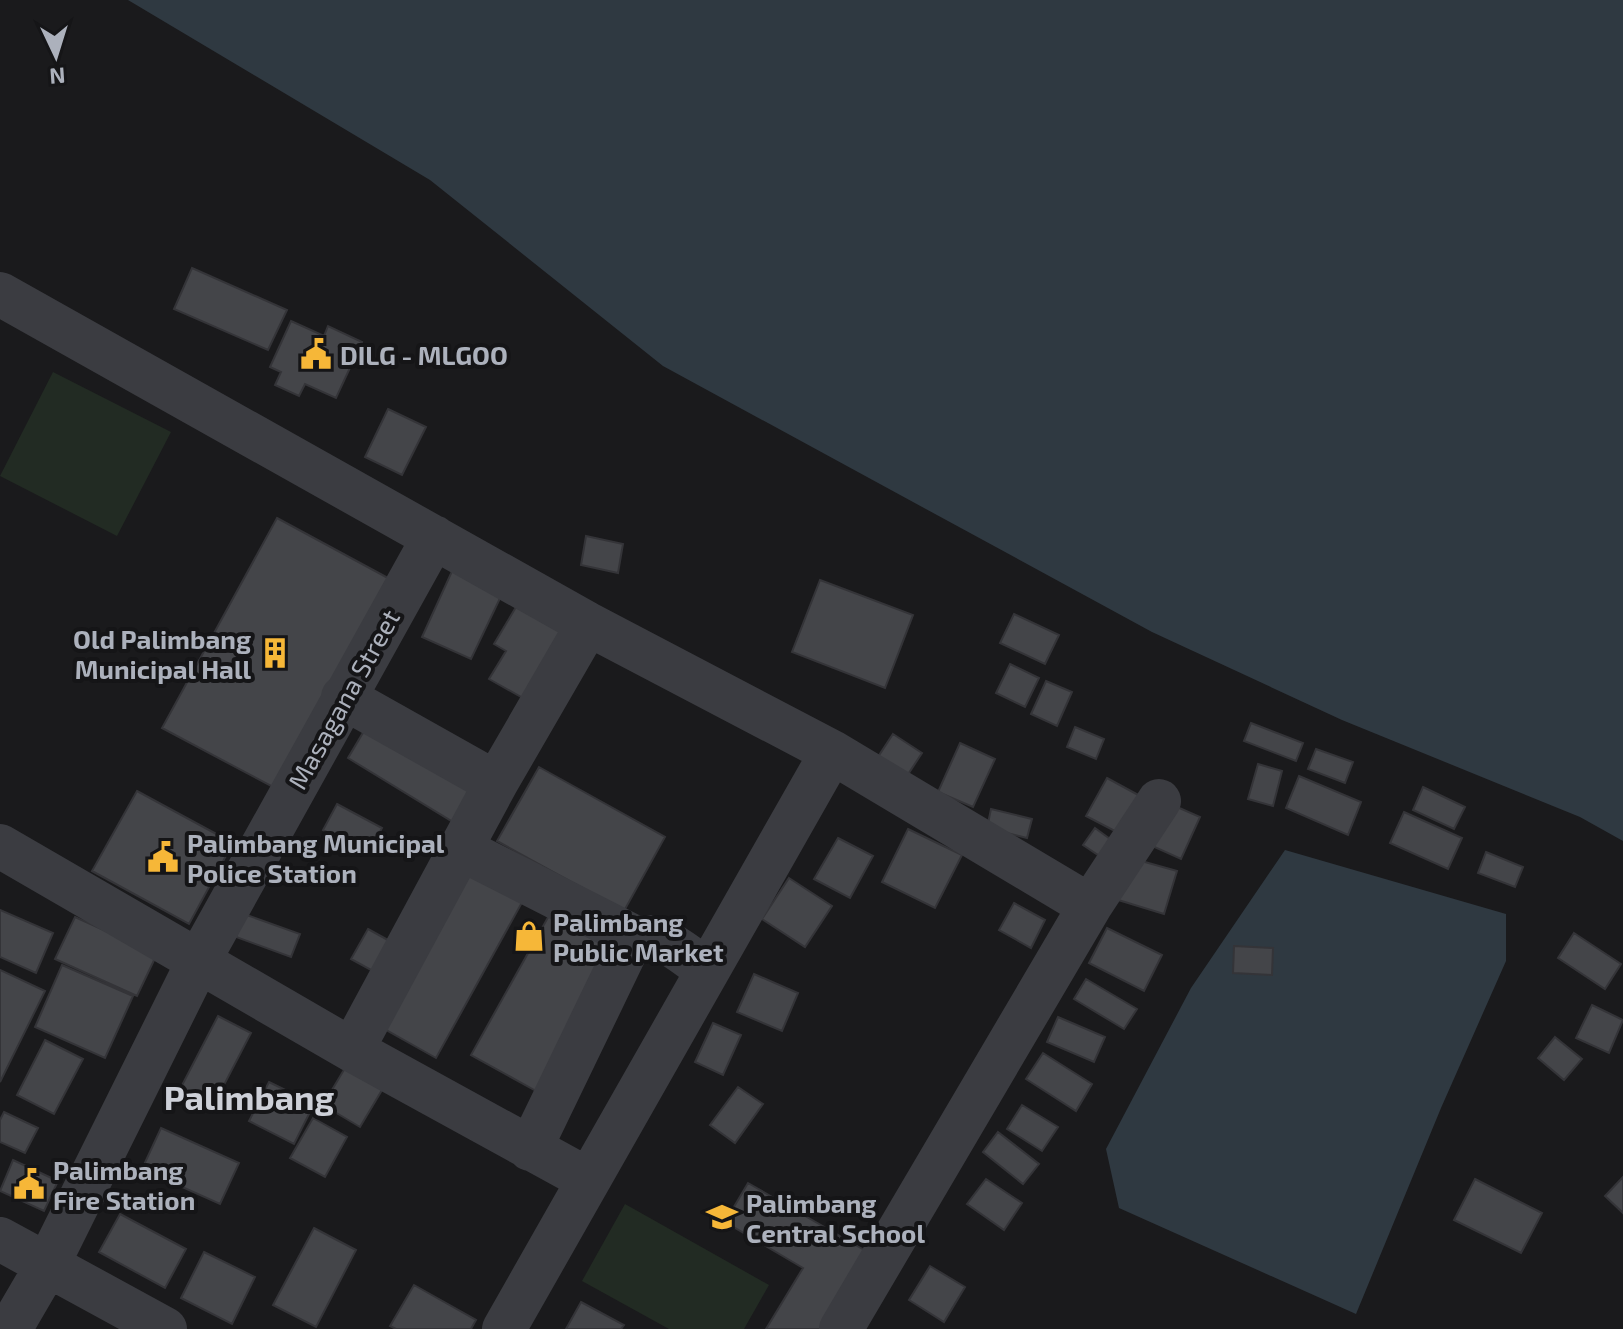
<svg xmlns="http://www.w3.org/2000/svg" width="1623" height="1329" font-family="'Exo 2',sans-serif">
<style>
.green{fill:#222b23}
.water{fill:#2f3941}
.building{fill:#444549;stroke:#343438;stroke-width:2}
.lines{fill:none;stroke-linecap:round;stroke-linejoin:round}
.minor{stroke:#3b3c41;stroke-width:44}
.labels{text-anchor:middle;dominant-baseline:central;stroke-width:8;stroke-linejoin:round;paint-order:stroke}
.poi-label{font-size:26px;font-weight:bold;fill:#acb1bc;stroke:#151517;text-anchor:start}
.street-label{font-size:26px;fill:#acb1bc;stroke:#151517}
.district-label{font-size:34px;font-weight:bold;fill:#cdd0d8;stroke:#151517}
</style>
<rect width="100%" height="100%" fill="#1a1a1c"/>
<!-- green -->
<path class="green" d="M53 372 171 432 117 536 0 476Z
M625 1204 769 1285 744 1329H669L582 1281Z"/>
<!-- water -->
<path class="water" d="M128 0H1623V841L1580 817 1342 720 1152 632 663 366 430 180Z
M1285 850 1506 914V961L1441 1108 1356 1314 1119 1208 1106 1149 1191 988Z"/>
<!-- building -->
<path class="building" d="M192 268 287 310 268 350 174 309Z
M291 321 324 336 328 326 362 342 336 398 305 384 299 396 275 385 281 372 270 367Z
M388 409 426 427 402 475 365 457Z
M277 518 388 578 273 787 162 728Z
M586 536 623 544 618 573 581 565Z
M453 569 503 592 471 659 422 637Z
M820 580 913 615 885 688 792 652Z
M516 607 568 636 530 702 489 679 506 651 494 644Z
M1014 614 1059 635 1045 664 1000 643Z
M1010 664 1039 678 1025 707 996 693Z
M1046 681 1072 692 1057 726 1031 714Z
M1251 723 1303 743 1296 761 1244 741Z
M367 726 477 793 458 825 348 758Z
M1075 727 1104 739 1096 759 1067 747Z
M893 734 922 753 903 782 874 763Z
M960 743 995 759 973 807 938 792Z
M1316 749 1353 762 1345 783 1308 769Z
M1258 764 1282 771 1273 806 1248 799Z
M539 767 665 837 624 911 497 841Z
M1299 776 1361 802 1348 835 1286 808Z
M1107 778 1153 803 1132 840 1086 816Z
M1423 787 1465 807 1454 829 1413 810Z
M137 791 233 843 189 924 92 871Z
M1168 803 1200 817 1181 859 1150 845Z
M337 804 382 828 368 854 323 830Z
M991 809 1032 819 1027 838 987 828Z
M1404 812 1462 838 1448 869 1390 843Z
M1095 828 1121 847 1110 863 1083 845Z
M908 829 962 855 935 908 882 882Z
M838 838 873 856 850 898 814 879Z
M1486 852 1523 867 1515 887 1478 873Z
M1127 857 1177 871 1164 914 1115 899Z
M470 867 525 897 436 1058 381 1027Z
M789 878 832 906 805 947 762 919Z
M556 903 621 940 536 1091 471 1055Z
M1014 903 1045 920 1031 948 999 930Z
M0 910 53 933 36 973 0 957Z
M244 914 300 934 291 957 236 937Z
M75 917 157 954 137 996 55 959Z
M1107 928 1162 955 1144 991 1089 963Z
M368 929 397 945 380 975 351 959Z
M1574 933 1621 964 1605 989 1558 958Z
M1234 946 1273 948 1272 975 1233 973Z
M62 965 133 996 105 1058 35 1027Z
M0 970 45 991 0 1082Z
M754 974 798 993 782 1031 737 1012Z
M1086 979 1137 1009 1124 1029 1074 999Z
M1592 1005 1623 1020 1609 1053 1576 1038Z
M218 1016 251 1033 212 1108 179 1091Z
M1058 1017 1105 1037 1094 1062 1047 1042Z
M713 1023 741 1035 723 1075 695 1062Z
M1555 1037 1582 1059 1564 1080 1538 1058Z
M45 1040 83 1059 54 1114 17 1095Z
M1043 1053 1092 1084 1076 1111 1026 1079Z
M345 1068 382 1090 360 1127 323 1105Z
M269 1082 314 1104 294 1144 249 1121Z
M738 1087 763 1104 735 1143 710 1125Z
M1022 1105 1058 1127 1042 1151 1007 1129Z
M4 1112 38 1128 25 1153 0 1142V1120Z
M313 1118 347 1137 325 1177 290 1158Z
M161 1128 239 1163 220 1204 142 1169Z
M998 1132 1039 1164 1023 1184 983 1152Z
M13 1160 58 1181 44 1211 0 1191Z
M1623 1177V1213L1605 1196Z
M986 1179 1022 1203 1004 1230 967 1204Z
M1475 1179 1542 1213 1521 1253 1454 1220Z
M748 1183 866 1251 820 1329H766L803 1268 725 1222Z
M120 1214 186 1249 165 1288 99 1252Z
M314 1228 356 1250 316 1327 273 1305Z
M204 1252 255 1277 232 1324 181 1298Z
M930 1266 965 1287 944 1322 909 1300Z
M414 1285 476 1320 471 1329H396L390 1326Z
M581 1302 624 1325 621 1329H566Z"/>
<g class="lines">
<!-- minor -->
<path class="minor" d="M0 294 588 624 832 752 1090 906
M343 697 496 783
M0 846 352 1050 587 1179
M461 849 636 938
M352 1050 496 783 588 624
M530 1149 629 944C654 923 685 956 707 970
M0 1239 165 1329
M10 1329 48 1264 199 960 434 537
M504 1329 832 752
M841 1329 1090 906 1159 801"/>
</g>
<!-- icons -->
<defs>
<symbol id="civic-bare" viewBox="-9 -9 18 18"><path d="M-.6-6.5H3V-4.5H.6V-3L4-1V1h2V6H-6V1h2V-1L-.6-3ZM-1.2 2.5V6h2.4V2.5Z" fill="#f6b738" stroke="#151517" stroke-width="2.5" paint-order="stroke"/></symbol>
<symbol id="building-bare" viewBox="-9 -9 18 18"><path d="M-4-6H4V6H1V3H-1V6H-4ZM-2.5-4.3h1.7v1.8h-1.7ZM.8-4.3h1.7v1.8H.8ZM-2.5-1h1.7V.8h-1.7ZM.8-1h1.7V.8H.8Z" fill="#f6b738" stroke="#151517" stroke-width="2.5" paint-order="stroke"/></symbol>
<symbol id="shop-bare" viewBox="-9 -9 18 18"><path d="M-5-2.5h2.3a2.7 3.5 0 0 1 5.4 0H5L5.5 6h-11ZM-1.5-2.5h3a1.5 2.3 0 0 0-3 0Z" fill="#f6b738" stroke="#151517" stroke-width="2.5" paint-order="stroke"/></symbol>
<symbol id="school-bare" viewBox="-9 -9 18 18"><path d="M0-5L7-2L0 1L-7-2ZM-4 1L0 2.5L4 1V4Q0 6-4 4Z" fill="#f6b738" stroke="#151517" stroke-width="2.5" paint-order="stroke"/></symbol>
</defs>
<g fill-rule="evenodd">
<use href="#civic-bare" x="294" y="332" width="44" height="44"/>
<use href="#building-bare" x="253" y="631" width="44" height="44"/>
<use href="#civic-bare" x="141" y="835" width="44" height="44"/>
<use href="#shop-bare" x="507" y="914" width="44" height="44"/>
<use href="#civic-bare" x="7" y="1162" width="44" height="44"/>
<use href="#school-bare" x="700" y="1195" width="44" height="44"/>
</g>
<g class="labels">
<!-- poi labels -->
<g class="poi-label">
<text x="340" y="354">DILG - MLGOO</text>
<text x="251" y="638" text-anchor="end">Old Palimbang<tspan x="251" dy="30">Municipal Hall</tspan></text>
<text x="187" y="842">Palimbang Municipal<tspan x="187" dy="30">Police Station</tspan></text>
<text x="553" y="921">Palimbang<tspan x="553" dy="30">Public Market</tspan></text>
<text x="53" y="1169">Palimbang<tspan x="53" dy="30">Fire Station</tspan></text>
<text x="746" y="1202">Palimbang<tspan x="746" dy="30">Central School</tspan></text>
</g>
<!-- street labels -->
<g class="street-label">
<text transform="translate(343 699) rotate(-61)">Masagana Street</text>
</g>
<!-- district labels -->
<g class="district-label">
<text x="249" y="1096">Palimbang</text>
</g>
</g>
<!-- north arrow -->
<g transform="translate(56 56) rotate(176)" stroke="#151517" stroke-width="6" paint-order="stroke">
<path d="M0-6L14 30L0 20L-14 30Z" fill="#acb1bc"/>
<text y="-12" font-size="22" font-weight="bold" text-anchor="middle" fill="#acb1bc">N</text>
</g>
</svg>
